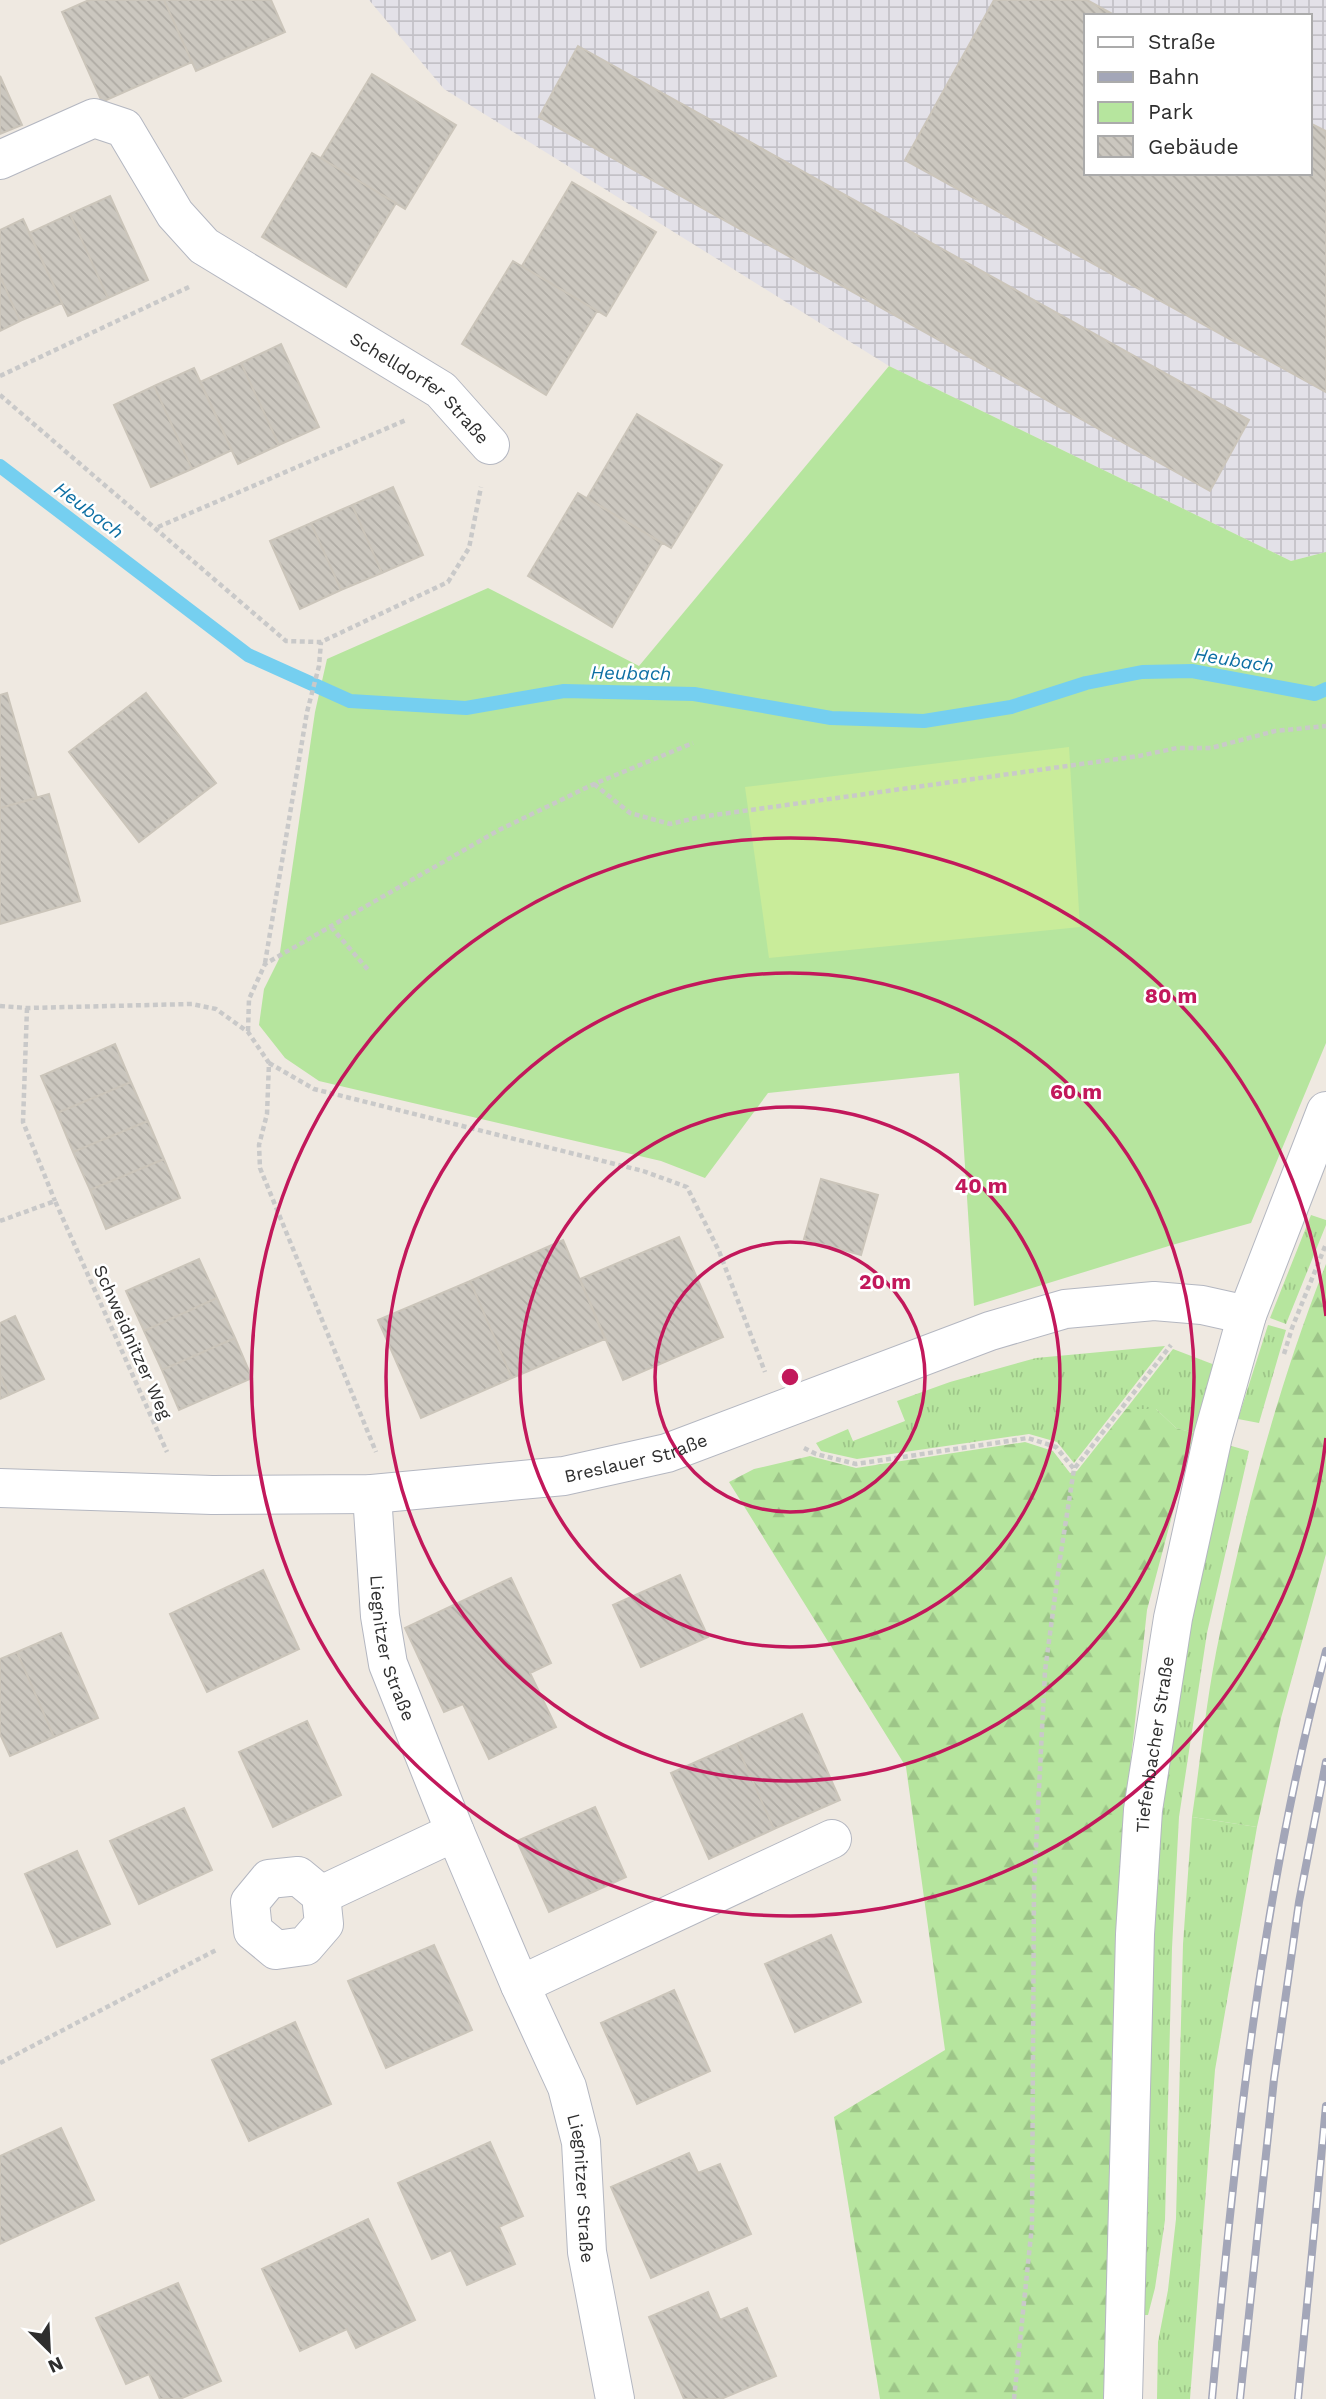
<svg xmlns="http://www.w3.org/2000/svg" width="1326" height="2399" font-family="'Work Sans',sans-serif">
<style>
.industrial{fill:url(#industrial-grid);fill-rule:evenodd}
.grass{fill:url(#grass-tufts)}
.forest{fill:url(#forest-firs)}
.park{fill:#b6e59e}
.pitch{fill:#c9ec9a}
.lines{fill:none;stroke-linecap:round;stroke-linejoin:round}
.stream{stroke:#75cff0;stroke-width:14}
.building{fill:url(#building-back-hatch);stroke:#cbc5ba;stroke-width:2}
.minor-casing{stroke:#b4b7c1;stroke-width:40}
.path{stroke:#c9c9c9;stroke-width:4.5;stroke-dasharray:5 3.5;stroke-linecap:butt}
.minor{stroke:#fff;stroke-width:38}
.rail-casing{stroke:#a3a6b8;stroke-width:8}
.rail{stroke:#fff;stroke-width:5;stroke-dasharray:16;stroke-linecap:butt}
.ring{fill:none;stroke:#c2185b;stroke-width:3.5}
.labels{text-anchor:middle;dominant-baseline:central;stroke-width:5;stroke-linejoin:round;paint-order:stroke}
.street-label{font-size:18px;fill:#2e2e2e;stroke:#fff}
.water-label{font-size:19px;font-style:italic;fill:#0d6fa3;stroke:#fff}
.centre{fill:#c2185b;stroke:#fff;stroke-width:3.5}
.ring-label{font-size:21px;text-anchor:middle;font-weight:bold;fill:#c2185b;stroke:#fff;stroke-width:5;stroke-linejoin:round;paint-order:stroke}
</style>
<defs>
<pattern id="industrial-grid" width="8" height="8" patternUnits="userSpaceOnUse" patternTransform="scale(1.75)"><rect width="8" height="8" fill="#e3e1e8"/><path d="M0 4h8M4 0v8" fill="none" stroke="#c3c1c7"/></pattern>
<pattern id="grass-tufts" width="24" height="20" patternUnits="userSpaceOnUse" patternTransform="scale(1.75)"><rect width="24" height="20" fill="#b6e59e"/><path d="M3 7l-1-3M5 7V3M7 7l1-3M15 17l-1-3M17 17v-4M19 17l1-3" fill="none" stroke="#9dc588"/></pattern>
<pattern id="forest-firs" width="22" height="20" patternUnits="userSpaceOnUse" patternTransform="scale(1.75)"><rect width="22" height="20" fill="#b6e59e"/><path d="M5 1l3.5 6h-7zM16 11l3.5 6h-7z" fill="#9dc588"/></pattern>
<pattern id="building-back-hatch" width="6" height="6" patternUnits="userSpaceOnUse" patternTransform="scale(1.75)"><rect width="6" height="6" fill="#cbc7bf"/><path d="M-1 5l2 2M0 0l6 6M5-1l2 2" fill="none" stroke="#afaba4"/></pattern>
</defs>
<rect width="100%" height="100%" fill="#efe9e1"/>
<!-- industrial -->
<path class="industrial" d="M369 0H1326V552L1291 561 889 366 444 89ZM1086 16H1310V173H1086Z"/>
<!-- grass -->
<path class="grass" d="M1311 1215 1326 1220V1225L1286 1324 1270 1318Z
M1268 1325 1286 1330 1259 1423 1238 1419Z
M1165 1346 1074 1463 1057 1442 1029 1434 857 1459 821 1451 816 1443 848 1429 853 1441 905 1421 897 1401 950 1382 1036 1358Z
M1173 1349 1215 1365 1194 1433 1176 1428 1156 1409H1126Z
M1228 1445 1249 1451 1207 1633 1179 1817 1172 1948 1165 2220 1155 2288 1148 2315H1140L1157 1811 1186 1618Z
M1192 1817 1257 1827 1215 2070 1190 2399H1157L1158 2342 1168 2290 1176 2219 1183 1944Z"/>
<!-- forest -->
<path class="forest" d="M1326 1264V1554L1281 1718 1257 1827 1192 1817C1201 1756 1207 1693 1220 1633 1246 1507 1279 1383 1326 1264Z
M1126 1409H1156L1176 1428 1194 1433 1147 1610 1126 1805 1110 2399H880L834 2117 945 2050 906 1767 729 1482 754 1469 810 1456 856 1468 1025 1442 1053 1451 1070 1473 1077 1471Z"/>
<!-- park -->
<path class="park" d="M889 366 1291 561 1326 552V1043L1251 1223 1172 1245 974 1306 959 1073 768 1093 705 1178 661 1161 319 1081 285 1058 259 1025 264 989 279 959 315 712 327 659 488 588 639 666Z"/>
<!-- pitch -->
<path class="pitch" d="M1069 747 1080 927 769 958 745 787Z"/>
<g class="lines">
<!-- stream -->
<path class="stream" d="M0 466 248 655 350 701 466 708 564 691 694 694 831 718 924 721 1011 707 1086 683 1142 672 1192 671 1315 694 1326 689"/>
</g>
<!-- building -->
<path class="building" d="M89 0H164L192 62 102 102 62 12Z
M164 0H271L285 32 196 71Z
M994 0H1087L1116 16H1086V173H1310V123L1326 131V392L905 160Z
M578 46 1249 420 1210 491 539 117Z
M372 74 456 125 405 209 321 158Z
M0 76 22 125 0 134Z
M312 153 396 203 346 287 262 237Z
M572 182 656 232 606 316 522 266Z
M110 196 148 280 108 298 70 214Z
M70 214 108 298 68 316 29 233Z
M23 219 62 303 20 321 0 276V230Z
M513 261 597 311 546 395 462 344Z
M0 276 20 321 0 331Z
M281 344 319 427 279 445 241 363Z
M241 363 279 445 238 464 200 382Z
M194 368 232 450 192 469 154 386Z
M154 386 192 469 151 487 114 405Z
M637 414 722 465 671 548 587 498Z
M393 487 423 555 382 573 352 505Z
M578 493 662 543 612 627 528 576Z
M352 505 382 573 341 590 311 523Z
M311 523 341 590 300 609 270 541Z
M7 693 37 798 0 808V695Z
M146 693 216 783 139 842 69 752Z
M49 794 80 901 0 924V808Z
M115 1044 131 1082 57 1113 41 1076Z
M131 1082 148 1121 73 1152 57 1113Z
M148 1121 164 1159 90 1190 73 1152Z
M164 1159 180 1198 106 1229 90 1190Z
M821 1179 878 1195 861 1255 804 1239Z
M679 1237 723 1337 623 1380 580 1279Z
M563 1240 605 1339 512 1378 470 1281Z
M199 1259 217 1298 144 1331 126 1291Z
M470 1281 512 1378 421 1418 378 1320Z
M217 1298 235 1338 162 1370 144 1331Z
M15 1316 44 1379 9 1395 0 1374V1323Z
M235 1338 252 1378 179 1410 162 1370Z
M0 1374 9 1395 0 1399Z
M263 1570 299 1649 207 1692 170 1614Z
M680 1575 708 1637 641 1667 613 1605Z
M511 1578 551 1663 530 1673 556 1727 489 1759 463 1704 444 1712 405 1628Z
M61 1633 98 1718 54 1737 17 1652Z
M17 1652 54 1737 10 1756 0 1734V1659Z
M802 1714 840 1800 774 1829 736 1744Z
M307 1721 341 1795 273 1827 239 1752Z
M736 1744 774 1829 709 1859 671 1773Z
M595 1807 626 1877 549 1912 517 1841Z
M184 1808 212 1870 139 1904 110 1841Z
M77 1851 110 1924 57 1947 25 1874Z
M831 1935 861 2002 795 2032 765 1964Z
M434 1945 472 2030 386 2068 348 1981Z
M674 1990 710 2071 637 2104 601 2023Z
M295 2022 331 2104 249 2141 212 2060Z
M61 2128 94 2200 0 2244V2156Z
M490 2142 523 2216 499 2227 515 2264 467 2285 451 2250 432 2259 398 2183Z
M689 2153 698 2173 720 2164 751 2234 651 2278 611 2187Z
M368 2219 415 2320 356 2348 347 2329 300 2351 262 2269Z
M178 2283 221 2381 180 2399H160L149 2374 126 2384 96 2318Z
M708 2292 720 2320 747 2308 776 2376 721 2399H684L649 2317Z"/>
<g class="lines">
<defs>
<g id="minor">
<path id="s1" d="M0 160 94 118 124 128 175 214 204 246 441 390 490 445"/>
<path id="s2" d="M0 1488 212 1495 372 1494 564 1476 667 1453 990 1331 1065 1309 1154 1301 1202 1305 1247 1315"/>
<path id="s3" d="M372 1494 380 1616 388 1664 455 1832 520 1985 567 2087 581 2142 587 2252 615 2399"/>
<path d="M298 1876 321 1895 324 1924 305 1946 276 1950 253 1931 250 1902 269 1879Z"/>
<path d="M321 1895 455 1832"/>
<path d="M520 1985 832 1839"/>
<path id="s4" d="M1123 2399 1135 1934 1143 1810 1173 1618 1213 1436 1247 1315 1326 1111"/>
</g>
</defs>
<!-- minor casing -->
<use href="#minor" class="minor-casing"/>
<!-- path -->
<path class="path" d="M0 376 189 287
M0 395 286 641 321 642 448 582 469 548 481 487
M158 527 406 420
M594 784 630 813 670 824 700 817 1139 756 1177 748H1211L1275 731 1326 726
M331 927 370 972
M265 963 307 712 319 666 321 642
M0 1006 27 1008 192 1004 216 1009 248 1032 269 1063 267 1114 259 1145 260 1168 376 1452
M27 1008 23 1122 55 1201
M248 1031 249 999 265 964 499 830 594 784 693 743
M269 1063 314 1089 643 1171 687 1187 719 1251 765 1372
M0 1221 55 1201 167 1452
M1284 1354 1292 1328 1326 1244
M804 1448 816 1454 856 1464 1028 1438 1056 1447 1074 1469
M0 2063 218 1949
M1014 2399 1032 2225 1034 1887 1045 1671 1060 1559 1074 1469 1171 1345"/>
<!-- minor -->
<use href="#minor" class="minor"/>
<defs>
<path id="rail" d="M1212 2399C1235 2148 1261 1896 1326 1651
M1240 2399 1274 2079 1299 1902 1326 1762
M1298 2399 1326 2106"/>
</defs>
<!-- rail casing -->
<use href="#rail" class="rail-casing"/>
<!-- rail -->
<use href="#rail" class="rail"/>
</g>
<!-- distance rings -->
<g class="ring">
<circle cx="790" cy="1377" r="135"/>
<circle cx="790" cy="1377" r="270"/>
<circle cx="790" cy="1377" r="404"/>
<path d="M1326 1438A539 539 0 1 1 1326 1316"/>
</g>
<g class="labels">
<!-- street labels -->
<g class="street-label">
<text stroke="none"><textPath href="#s1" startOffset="537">Schelldorfer Straße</textPath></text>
<text transform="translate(133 1342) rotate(66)">Schweidnitzer Weg</text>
<text stroke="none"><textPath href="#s2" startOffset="639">Breslauer Straße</textPath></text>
<text stroke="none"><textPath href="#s3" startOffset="156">Liegnitzer Straße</textPath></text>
<text stroke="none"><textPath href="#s4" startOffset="656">Tiefenbacher Straße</textPath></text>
<text stroke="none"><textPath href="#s3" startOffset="733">Liegnitzer Straße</textPath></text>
</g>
<!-- water labels -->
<g class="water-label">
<text transform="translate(89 510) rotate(37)">Heubach</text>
<text transform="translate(1234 660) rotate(9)">Heubach</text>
<text transform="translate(631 673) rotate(1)">Heubach</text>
</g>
</g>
<circle cx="790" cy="1377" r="10" class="centre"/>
<g class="ring-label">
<text x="1171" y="1003">80 m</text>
<text x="1076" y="1099">60 m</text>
<text x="981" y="1193">40 m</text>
<text x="885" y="1289">20 m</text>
</g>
<!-- legend -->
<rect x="1084" y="14" width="228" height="161" fill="#ffffff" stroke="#ababab" stroke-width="2"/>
<rect x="1098" y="37" width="35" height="10" fill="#ffffff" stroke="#ababab" stroke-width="2"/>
<text x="1148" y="49" font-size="21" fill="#2e2e2e">Straße</text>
<rect x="1098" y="72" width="35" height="10" fill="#a3a6b8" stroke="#ababab" stroke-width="2"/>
<text x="1148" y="84" font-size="21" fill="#2e2e2e">Bahn</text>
<rect x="1098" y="102" width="35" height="21" fill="#b6e59e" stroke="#ababab" stroke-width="2"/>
<text x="1148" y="119" font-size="21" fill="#2e2e2e">Park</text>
<rect x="1098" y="136" width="35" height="21" fill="url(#building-back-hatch)" stroke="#ababab" stroke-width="2"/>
<text x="1148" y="154" font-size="21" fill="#2e2e2e">Gebäude</text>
<!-- north arrow -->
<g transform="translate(49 2350) rotate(156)" stroke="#ffffff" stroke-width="5" paint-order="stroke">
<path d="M0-5L12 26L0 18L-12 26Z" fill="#2e2e2e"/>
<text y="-10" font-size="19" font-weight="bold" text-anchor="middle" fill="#2e2e2e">N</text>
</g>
</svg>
